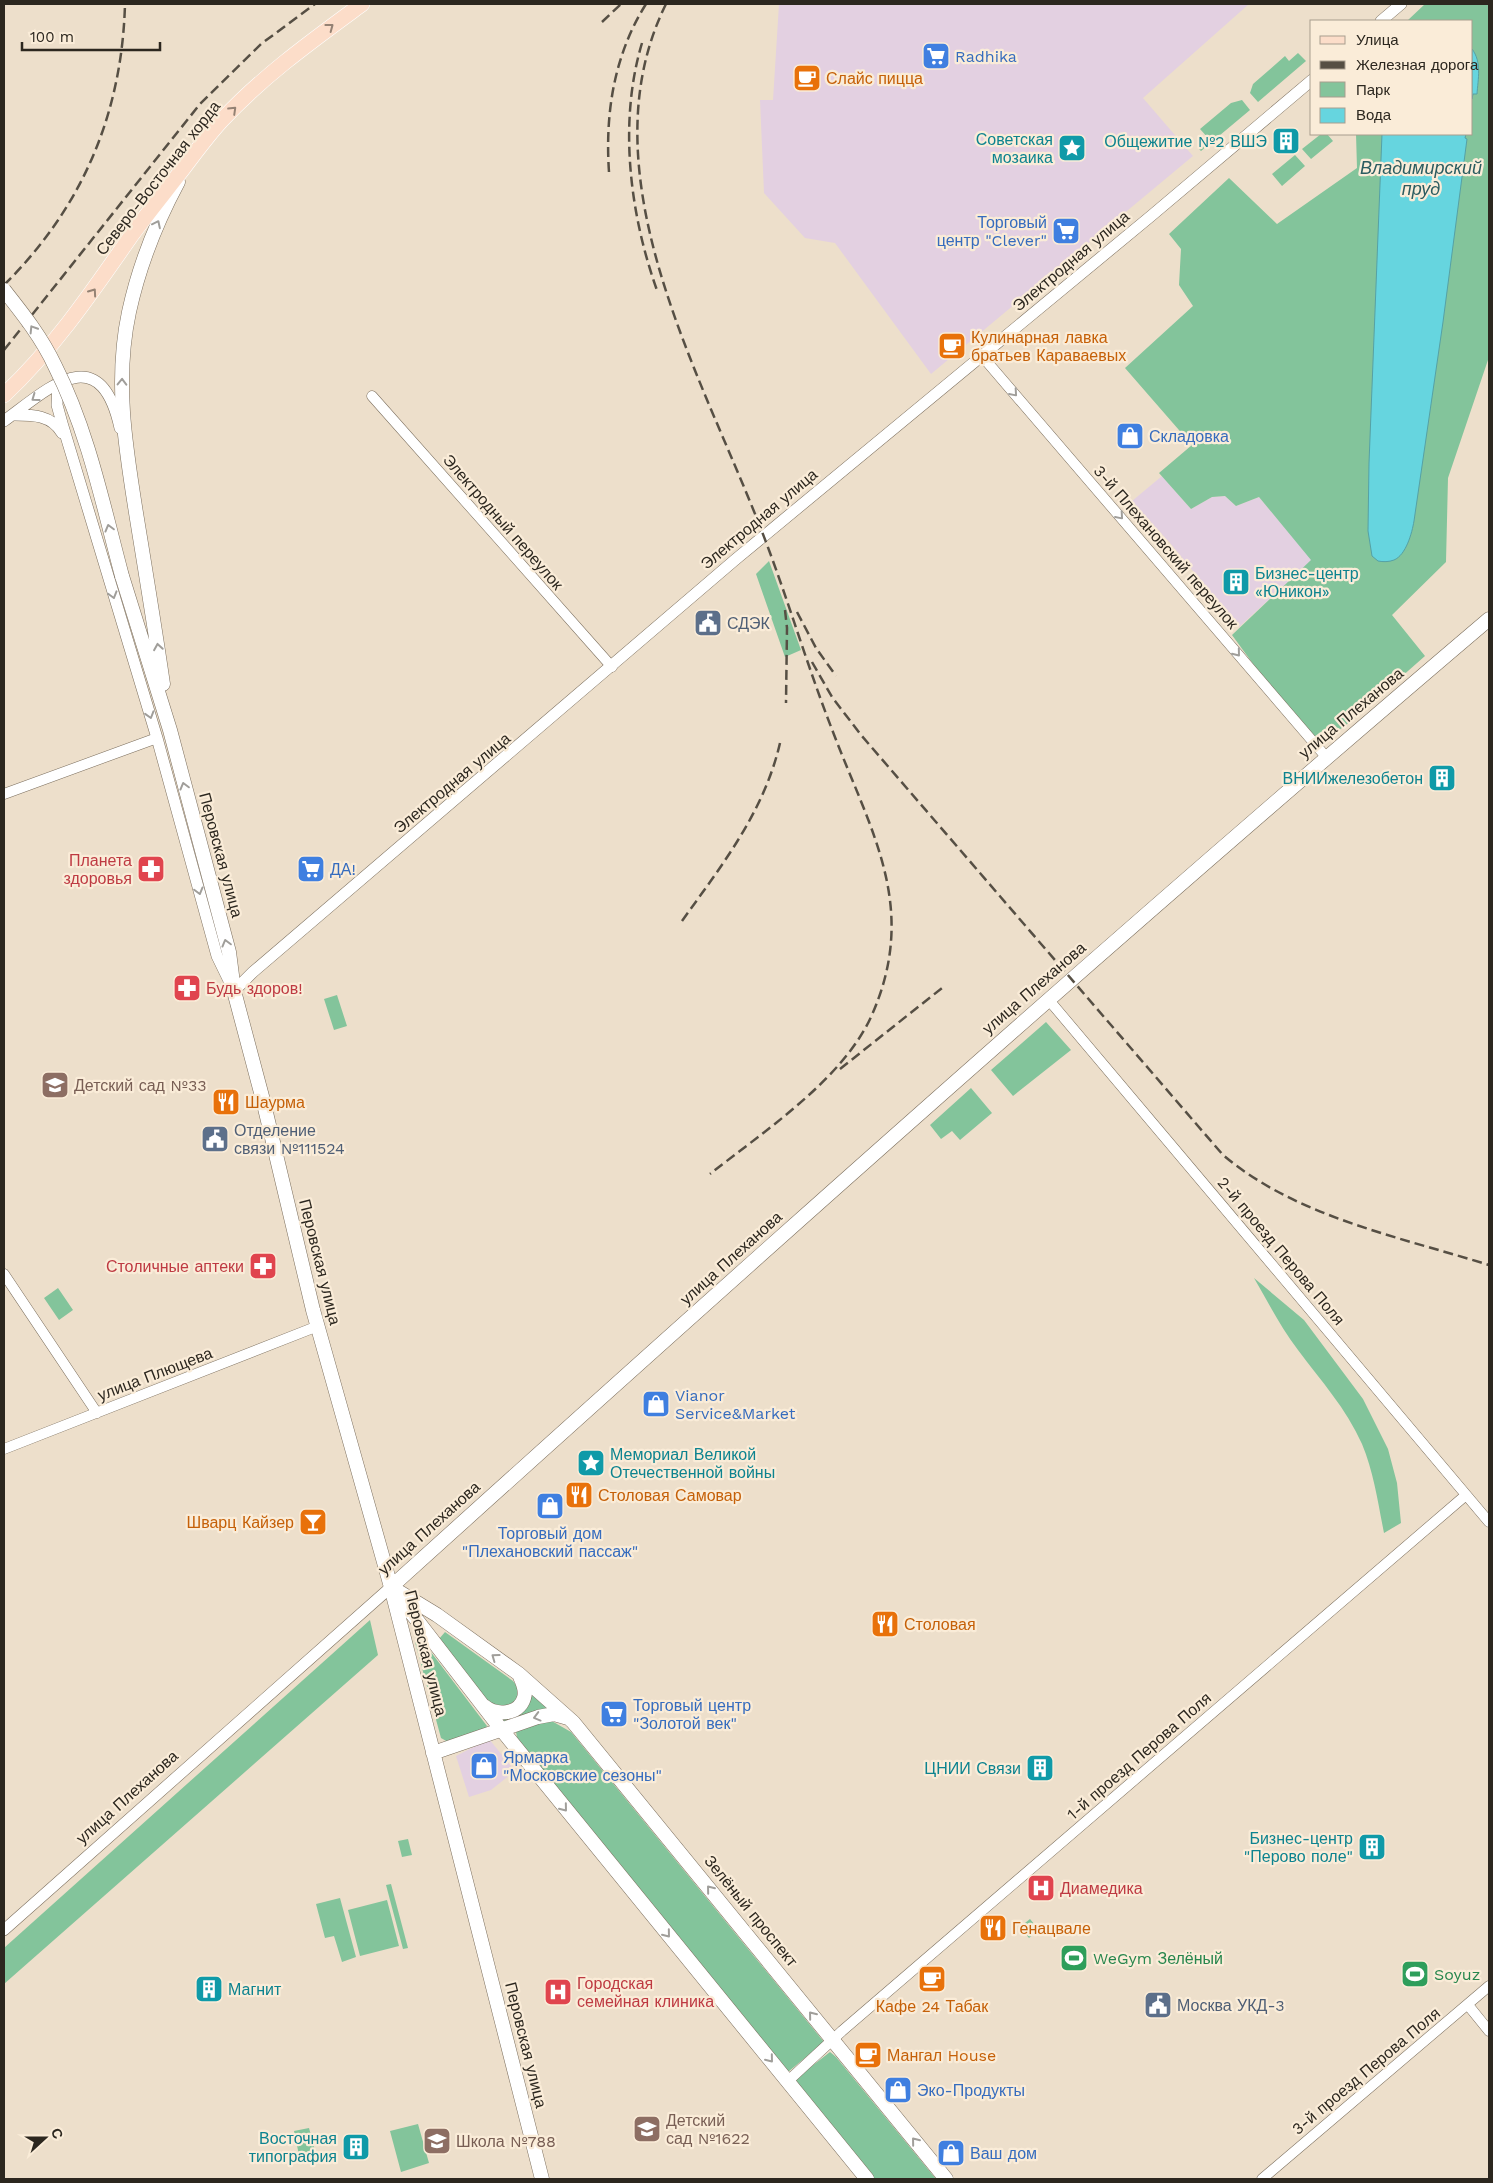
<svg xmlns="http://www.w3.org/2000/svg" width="1493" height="2183" font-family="'Work Sans',sans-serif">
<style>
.commercial{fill:#e3d0e1}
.green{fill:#83c49b}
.water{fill:#66d5df;stroke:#55a1a5}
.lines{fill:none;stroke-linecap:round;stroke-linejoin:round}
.minor-casing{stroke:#7b6e5d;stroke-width:11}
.tertiary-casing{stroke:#7b6e5d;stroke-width:12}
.secondary-casing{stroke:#7b6e5d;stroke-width:15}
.primary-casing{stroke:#fff;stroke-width:16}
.minor{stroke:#fff;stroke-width:10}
.tertiary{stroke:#fff;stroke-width:11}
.secondary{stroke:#fff;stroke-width:14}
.primary{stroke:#fcddc9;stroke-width:15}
.rail{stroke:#564f44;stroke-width:2.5;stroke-dasharray:10 5;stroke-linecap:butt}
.secondary-bridge-casing{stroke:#7b6e5d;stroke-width:15;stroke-linecap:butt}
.secondary-bridge{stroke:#fff;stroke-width:14}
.oneway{stroke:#948274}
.oneway2{stroke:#a09e9a}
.labels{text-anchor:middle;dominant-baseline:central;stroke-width:4.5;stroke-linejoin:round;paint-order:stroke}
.shop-label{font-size:16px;fill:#366cbe;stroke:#faecd8;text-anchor:start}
.food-label{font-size:16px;fill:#c56008;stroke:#faecd8;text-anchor:start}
.culture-label{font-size:16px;fill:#0d838f;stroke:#faecd8;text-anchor:end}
.street-label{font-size:16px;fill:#2c271f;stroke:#faecd8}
.service-label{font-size:16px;fill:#4e5e75;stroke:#faecd8;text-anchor:start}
.health-label{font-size:16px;fill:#be3a42;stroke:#faecd8;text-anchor:start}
.education-label{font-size:16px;fill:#785e54;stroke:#faecd8;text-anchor:start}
.leisure-label{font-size:16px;fill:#27864d;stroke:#faecd8;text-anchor:start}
.water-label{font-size:18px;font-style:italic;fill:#2b5c60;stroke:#faecd8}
</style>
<rect width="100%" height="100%" fill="#eddfcb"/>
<!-- commercial -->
<path class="commercial" d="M779 4H1249L1143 98 1193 156 931 374 835 243 805 238 764 193 760 100H773Z
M1162 476 1191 509 1212 497 1225 496 1236 506 1259 497 1312 560 1239 627 1170 543 1132 501Z
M489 1739 515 1771 491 1790 469 1797 456 1756Z"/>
<!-- green -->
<path class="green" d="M1425 4H1489V357L1448 478 1446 562 1392 615 1425 656 1350 722 1320 744 1270 687 1232 635 1311 560 1259 497 1236 506 1225 496 1212 497 1191 509 1159 473 1192 445 1125 368 1193 306 1179 285 1181 249 1169 234 1229 178 1277 224 1357 168 1356 134H1472V21H1407Z
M1298 53 1306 61 1258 102 1250 93 1253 84 1285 56 1289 61Z
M1242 100 1250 110 1201 151 1198 148 1209 139 1200 129 1231 103Z
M1321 134H1327L1333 141 1311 159 1302 149Z
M1295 155 1305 166 1282 186 1272 174Z
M769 561 801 650 785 657 756 574Z
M337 995 347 1026 334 1030 324 999Z
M1046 1022 1071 1050 1013 1096 991 1070Z
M971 1088 992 1113 960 1140 952 1131 941 1139 930 1125Z
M1254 1278 1304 1320 1363 1399 1388 1449 1397 1483 1401 1523 1384 1533C1378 1503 1374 1473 1362 1444 1346 1408 1321 1381 1298 1350 1281 1328 1268 1302 1254 1278Z
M58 1288 73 1310 59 1320 44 1298Z
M370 1620 378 1655 4 1984V1948Z
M445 1632 513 1681C519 1688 518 1693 516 1702L503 1708 492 1704 486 1699 439 1639Z
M416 1635 421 1639 487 1726 483 1732 448 1742 441 1738 415 1642Z
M531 1694 548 1709 504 1722 502 1719Z
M550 1720 571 1732 824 2042 788 2072 518 1742 516 1732 523 1728Z
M408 1839 412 1855 402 1857 398 1841Z
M391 1884 408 1948 403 1949 386 1885Z
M340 1898 356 1957 342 1962 334 1936 325 1938 316 1904Z
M387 1900 399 1946 360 1956 348 1910Z
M1030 1919 1039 1930 1029 1938 1020 1927Z
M830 2052 836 2057 936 2179H875L794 2080Z
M418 2124 429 2163 401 2172 390 2131Z
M309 2128 317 2158 300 2160 294 2131Z"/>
<!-- water -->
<path class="water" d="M1472 49C1482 62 1478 79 1477 94H1473L1472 99Z
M1382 134H1466L1465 138 1467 139 1443 322 1414 521C1412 533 1406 555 1394 560 1389 562 1383 562 1378 561L1372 556 1368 531 1369 463Z"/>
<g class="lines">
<defs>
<path id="minor" d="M982 356 1327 758
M372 396 612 667
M4 794 157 738
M1048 999 1489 1522
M4 1274 97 1413
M4 1449 318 1326
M1468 2005 1489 2031
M788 2081 842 2031 1466 1495
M1262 2179 1489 1986"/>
<path id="tertiary" d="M1381 21 1401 4
M58 382 57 405 62 423 157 738 217 956 234 991 253 972 736 559 1151 216 1312 80
M12 415C31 415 51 414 62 433
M4 421C49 388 100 338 120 428
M4 1930 391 1587"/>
<path id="secondary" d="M122 576 170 730 229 952 234 991 263 1100 313 1310 391 1587 542 2179
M163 684C155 629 146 574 137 519 126 450 114 382 129 312 139 266 156 223 178 182
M391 1587C753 1260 1117 935 1489 619
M391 1587 437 1615 519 1674 573 1722 946 2179
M396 1593 501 1729 867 2179
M484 1706C496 1716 519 1715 524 1698 527 1689 522 1682 519 1674
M433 1753 538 1717 554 1714 568 1718"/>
<path id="primary" d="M4 395C54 348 92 292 131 236 147 214 165 192 182 170 195 153 208 135 222 120 264 75 313 40 362 4"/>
</defs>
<!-- minor casing -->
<use href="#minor" class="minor-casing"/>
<!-- tertiary casing -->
<use href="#tertiary" class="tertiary-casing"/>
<!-- secondary casing -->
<use href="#secondary" class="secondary-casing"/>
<!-- primary casing -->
<use href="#primary" class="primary-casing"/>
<!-- minor -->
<use href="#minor" class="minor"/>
<!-- tertiary -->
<use href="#tertiary" class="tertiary"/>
<!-- secondary -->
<use href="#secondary" class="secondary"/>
<!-- primary -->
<use href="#primary" class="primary"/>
<!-- rail -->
<path class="rail" d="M666 4C584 170 698 368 759 524 786 592 806 663 833 732 871 832 920 908 871 1017 842 1080 763 1132 710 1174
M602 22 621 4
M642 43C618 123 630 216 658 293
M609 172C605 113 614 55 646 4
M4 285C82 208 122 114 125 4
M4 350 200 104 261 44 315 4
M785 610 787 628 786 703
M797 612 816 648 836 676
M812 662 832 697 861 735 1223 1155C1296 1217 1400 1237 1489 1265
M682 921C722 865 764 812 780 743
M840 1069 942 988"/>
<defs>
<path id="secondary-bridge" d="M4 290C23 314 42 338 55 366 88 431 103 505 122 576"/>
</defs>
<!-- secondary-bridge casing -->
<use href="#secondary-bridge" class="secondary-bridge-casing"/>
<!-- secondary-bridge -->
<use href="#secondary-bridge" class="secondary-bridge"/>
</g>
<!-- one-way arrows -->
<defs><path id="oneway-chevron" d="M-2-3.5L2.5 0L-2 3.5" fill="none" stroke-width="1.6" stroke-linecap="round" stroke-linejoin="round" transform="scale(1.25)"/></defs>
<g class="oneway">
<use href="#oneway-chevron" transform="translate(330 27) rotate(-37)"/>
<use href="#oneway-chevron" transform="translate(233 110) rotate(-44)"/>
<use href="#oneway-chevron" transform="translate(93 292) rotate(-55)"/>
</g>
<g class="oneway2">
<use href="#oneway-chevron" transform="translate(157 224) rotate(-64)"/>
<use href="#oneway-chevron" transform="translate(33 329) rotate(-122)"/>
<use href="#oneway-chevron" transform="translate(122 382) rotate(-89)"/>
<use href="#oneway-chevron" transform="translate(1014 393) rotate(49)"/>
<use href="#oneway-chevron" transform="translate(35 398) rotate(144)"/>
<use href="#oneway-chevron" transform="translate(1120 516) rotate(49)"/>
<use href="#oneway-chevron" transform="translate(109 528) rotate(-105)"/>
<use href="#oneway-chevron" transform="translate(113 595) rotate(74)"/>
<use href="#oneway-chevron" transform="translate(158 647) rotate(-99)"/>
<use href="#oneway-chevron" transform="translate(1237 653) rotate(51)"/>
<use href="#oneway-chevron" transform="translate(150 715) rotate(73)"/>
<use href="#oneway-chevron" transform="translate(184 786) rotate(-105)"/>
<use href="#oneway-chevron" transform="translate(199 891) rotate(75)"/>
<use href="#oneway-chevron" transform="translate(226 943) rotate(-105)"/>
<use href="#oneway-chevron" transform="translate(495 1657) rotate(-144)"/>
<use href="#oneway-chevron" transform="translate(537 1717) rotate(165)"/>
<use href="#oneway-chevron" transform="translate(564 1808) rotate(51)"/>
<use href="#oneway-chevron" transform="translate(710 1889) rotate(-129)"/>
<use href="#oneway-chevron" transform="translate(667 1934) rotate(51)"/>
<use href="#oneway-chevron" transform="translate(812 2015) rotate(-129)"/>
<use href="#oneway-chevron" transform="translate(770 2059) rotate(51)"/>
<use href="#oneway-chevron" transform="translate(915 2141) rotate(-129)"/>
</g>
<!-- icons -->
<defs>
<symbol id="supermarket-square" viewBox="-11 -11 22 22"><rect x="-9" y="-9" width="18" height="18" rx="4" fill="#3f7fe0" stroke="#faecd8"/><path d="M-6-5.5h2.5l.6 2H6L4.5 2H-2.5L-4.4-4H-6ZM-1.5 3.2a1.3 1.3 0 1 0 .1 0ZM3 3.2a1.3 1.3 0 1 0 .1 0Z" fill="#fff"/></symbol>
<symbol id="cafe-square" viewBox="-11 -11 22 22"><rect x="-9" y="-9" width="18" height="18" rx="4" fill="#e8710a" stroke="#faecd8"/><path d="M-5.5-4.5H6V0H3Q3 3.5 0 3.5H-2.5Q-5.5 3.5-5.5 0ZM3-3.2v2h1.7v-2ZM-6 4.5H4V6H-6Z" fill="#fff"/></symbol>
<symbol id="building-square" viewBox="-11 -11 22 22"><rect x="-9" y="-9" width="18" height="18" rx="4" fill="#0f9aa8" stroke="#faecd8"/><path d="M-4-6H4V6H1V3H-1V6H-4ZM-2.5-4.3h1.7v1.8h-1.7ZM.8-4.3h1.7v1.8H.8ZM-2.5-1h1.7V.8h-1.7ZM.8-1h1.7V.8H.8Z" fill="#fff"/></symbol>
<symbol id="sight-square" viewBox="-11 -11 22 22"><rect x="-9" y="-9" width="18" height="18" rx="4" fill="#0f9aa8" stroke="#faecd8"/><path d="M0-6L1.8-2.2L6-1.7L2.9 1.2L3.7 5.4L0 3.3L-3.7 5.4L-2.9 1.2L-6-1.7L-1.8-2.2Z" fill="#fff"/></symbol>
<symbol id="shop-square" viewBox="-11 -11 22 22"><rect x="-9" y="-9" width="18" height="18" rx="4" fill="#3f7fe0" stroke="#faecd8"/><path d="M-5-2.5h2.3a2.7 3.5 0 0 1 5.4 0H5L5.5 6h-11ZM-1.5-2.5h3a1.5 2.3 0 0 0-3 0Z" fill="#fff"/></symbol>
<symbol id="civic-square" viewBox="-11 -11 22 22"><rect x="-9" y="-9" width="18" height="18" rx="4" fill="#5c6f8a" stroke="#faecd8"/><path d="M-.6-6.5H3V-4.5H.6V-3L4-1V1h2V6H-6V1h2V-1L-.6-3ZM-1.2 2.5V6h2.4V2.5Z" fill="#fff"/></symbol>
<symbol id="pharmacy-square" viewBox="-11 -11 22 22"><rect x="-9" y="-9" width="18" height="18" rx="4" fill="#e0444e" stroke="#faecd8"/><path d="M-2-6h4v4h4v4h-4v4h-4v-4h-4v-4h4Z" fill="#fff"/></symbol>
<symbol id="school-square" viewBox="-11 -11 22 22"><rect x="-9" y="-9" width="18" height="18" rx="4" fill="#8d6e63" stroke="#faecd8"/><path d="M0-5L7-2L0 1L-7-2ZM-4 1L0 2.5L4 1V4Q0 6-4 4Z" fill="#fff"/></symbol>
<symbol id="restaurant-square" viewBox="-11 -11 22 22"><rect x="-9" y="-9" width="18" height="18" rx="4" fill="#e8710a" stroke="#faecd8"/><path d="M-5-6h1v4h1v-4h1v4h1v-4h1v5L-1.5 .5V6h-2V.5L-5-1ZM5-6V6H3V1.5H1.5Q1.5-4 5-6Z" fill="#fff"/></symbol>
<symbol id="bar-square" viewBox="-11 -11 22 22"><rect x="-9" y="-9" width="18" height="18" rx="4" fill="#e8710a" stroke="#faecd8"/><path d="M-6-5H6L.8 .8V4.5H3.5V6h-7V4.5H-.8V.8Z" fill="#fff"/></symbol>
<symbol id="hospital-square" viewBox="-11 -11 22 22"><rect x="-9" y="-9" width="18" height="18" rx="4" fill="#e0444e" stroke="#faecd8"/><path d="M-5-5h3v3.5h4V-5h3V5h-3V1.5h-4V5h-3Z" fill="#fff"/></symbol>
<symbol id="stadium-square" viewBox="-11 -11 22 22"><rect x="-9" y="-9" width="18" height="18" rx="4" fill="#2e9e5b" stroke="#faecd8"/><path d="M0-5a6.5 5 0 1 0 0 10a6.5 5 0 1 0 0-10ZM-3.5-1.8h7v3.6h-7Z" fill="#fff"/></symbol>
</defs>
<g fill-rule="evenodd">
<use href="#supermarket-square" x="920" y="40" width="32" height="32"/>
<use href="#cafe-square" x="791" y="62" width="32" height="32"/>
<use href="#building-square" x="1270" y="125" width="32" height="32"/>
<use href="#sight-square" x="1056" y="132" width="32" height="32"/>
<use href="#supermarket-square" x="1050" y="215" width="32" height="32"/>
<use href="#cafe-square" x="936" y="330" width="32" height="32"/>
<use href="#shop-square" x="1114" y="420" width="32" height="32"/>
<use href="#building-square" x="1220" y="566" width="32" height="32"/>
<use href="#civic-square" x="692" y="607" width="32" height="32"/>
<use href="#building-square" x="1426" y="762" width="32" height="32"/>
<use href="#pharmacy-square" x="135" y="853" width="32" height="32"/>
<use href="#supermarket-square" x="295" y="853" width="32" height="32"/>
<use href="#pharmacy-square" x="171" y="972" width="32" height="32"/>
<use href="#school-square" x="39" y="1069" width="32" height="32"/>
<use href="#restaurant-square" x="210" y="1086" width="32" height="32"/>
<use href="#civic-square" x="199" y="1123" width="32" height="32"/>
<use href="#pharmacy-square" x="247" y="1250" width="32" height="32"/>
<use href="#shop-square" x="640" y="1388" width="32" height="32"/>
<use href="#sight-square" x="575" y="1447" width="32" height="32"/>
<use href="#restaurant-square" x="563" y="1479" width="32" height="32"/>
<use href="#shop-square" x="534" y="1490" width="32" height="32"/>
<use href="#bar-square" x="297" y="1506" width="32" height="32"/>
<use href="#restaurant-square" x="869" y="1608" width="32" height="32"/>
<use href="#supermarket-square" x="598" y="1698" width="32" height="32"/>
<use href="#shop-square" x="468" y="1750" width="32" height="32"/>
<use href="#building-square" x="1024" y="1752" width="32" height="32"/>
<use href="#building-square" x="1356" y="1831" width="32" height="32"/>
<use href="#hospital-square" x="1025" y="1872" width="32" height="32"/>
<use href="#restaurant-square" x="977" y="1912" width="32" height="32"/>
<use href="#stadium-square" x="1058" y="1942" width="32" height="32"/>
<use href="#stadium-square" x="1399" y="1958" width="32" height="32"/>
<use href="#cafe-square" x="916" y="1963" width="32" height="32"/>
<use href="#building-square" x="193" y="1973" width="32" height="32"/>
<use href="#hospital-square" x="542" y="1976" width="32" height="32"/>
<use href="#civic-square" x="1142" y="1989" width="32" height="32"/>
<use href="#cafe-square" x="852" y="2039" width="32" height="32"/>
<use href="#shop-square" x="882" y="2074" width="32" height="32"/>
<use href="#school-square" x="631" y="2113" width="32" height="32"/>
<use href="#school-square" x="421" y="2125" width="32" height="32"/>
<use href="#building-square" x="340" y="2131" width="32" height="32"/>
<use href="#shop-square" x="935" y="2137" width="32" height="32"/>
</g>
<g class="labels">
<!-- shop labels -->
<g class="shop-label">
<text x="955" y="56">Radhika</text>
<text x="1047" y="222" text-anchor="end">Торговый<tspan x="1047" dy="18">центр "Clever"</tspan></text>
<text x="1149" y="436">Складовка</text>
<text x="330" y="869">ДА!</text>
<text x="675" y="1395">Vianor<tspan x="675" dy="18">Service&amp;Market</tspan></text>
<text x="550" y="1533" text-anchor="middle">Торговый дом<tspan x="550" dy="18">"Плехановский пассаж"</tspan></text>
<text x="633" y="1705">Торговый центр<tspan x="633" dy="18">"Золотой век"</tspan></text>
<text x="503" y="1757">Ярмарка<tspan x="503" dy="18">"Московские сезоны"</tspan></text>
<text x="917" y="2090">Эко-Продукты</text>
<text x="970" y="2153">Ваш дом</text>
</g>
<!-- food labels -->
<g class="food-label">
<text x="826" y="78">Слайс пицца</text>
<text x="971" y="337">Кулинарная лавка<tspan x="971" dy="18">братьев Караваевых</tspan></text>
<text x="245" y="1102">Шаурма</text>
<text x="598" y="1495">Столовая Самовар</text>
<text x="294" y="1522" text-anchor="end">Шварц Кайзер</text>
<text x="904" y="1624">Столовая</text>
<text x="1012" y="1928">Генацвале</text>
<text x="932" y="2006" text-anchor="middle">Кафе 24 Табак</text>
<text x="887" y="2055">Мангал House</text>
</g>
<!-- culture labels -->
<g class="culture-label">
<text x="1053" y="139">Советская<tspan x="1053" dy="18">мозаика</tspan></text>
<text x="1267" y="141">Общежитие №2 ВШЭ</text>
<text x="1255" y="573" text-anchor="start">Бизнес-центр<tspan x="1255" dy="18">«Юникон»</tspan></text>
<text x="1423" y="778">ВНИИжелезобетон</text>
<text x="610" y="1454" text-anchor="start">Мемориал Великой<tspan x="610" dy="18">Отечественной войны</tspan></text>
<text x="1021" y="1768">ЦНИИ Связи</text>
<text x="1353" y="1838">Бизнес-центр<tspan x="1353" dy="18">"Перово поле"</tspan></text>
<text x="228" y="1989" text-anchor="start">Магнит</text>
<text x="337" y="2138">Восточная<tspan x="337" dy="18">типография</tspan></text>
</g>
<!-- street labels -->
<g class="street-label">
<text transform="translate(158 178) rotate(-52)">Северо-Восточная хорда</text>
<text transform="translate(1071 261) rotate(-40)">Электродная улица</text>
<text transform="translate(759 519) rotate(-40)">Электродная улица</text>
<text transform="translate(503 522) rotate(49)">Электродный переулок</text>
<text transform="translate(1166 547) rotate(49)">3-й Плехановский переулок</text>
<text transform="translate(1351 713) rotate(-40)">улица Плеханова</text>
<text transform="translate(452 783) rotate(-40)">Электродная улица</text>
<text transform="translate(221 855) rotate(75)">Перовская улица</text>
<text transform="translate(1034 988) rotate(-41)">улица Плеханова</text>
<text transform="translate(1281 1251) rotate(50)">2-й проезд Перова Поля</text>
<text transform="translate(731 1258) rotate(-42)">улица Плеханова</text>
<text transform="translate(320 1262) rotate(76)">Перовская улица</text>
<text transform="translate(155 1374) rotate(-21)">улица Плющева</text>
<text transform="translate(429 1528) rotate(-42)">улица Плеханова</text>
<text transform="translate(426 1653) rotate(76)">Перовская улица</text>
<text transform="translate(1139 1756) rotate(-41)">1-й проезд Перова Поля</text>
<text transform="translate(127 1797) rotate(-42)">улица Плеханова</text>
<text transform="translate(751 1911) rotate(51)">Зелёный проспект</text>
<text transform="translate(526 2045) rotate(76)">Перовская улица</text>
<text transform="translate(1366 2071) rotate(-40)">3-й проезд Перова Поля</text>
</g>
<!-- service labels -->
<g class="service-label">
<text x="727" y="623">СДЭК</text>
<text x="234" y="1130">Отделение<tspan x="234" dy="18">связи №111524</tspan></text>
<text x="1177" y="2005">Москва УКД-3</text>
</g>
<!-- health labels -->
<g class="health-label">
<text x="132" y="860" text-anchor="end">Планета<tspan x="132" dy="18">здоровья</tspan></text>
<text x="206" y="988">Будь здоров!</text>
<text x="244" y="1266" text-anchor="end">Столичные аптеки</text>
<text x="1060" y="1888">Диамедика</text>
<text x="577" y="1983">Городская<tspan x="577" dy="18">семейная клиника</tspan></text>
</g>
<!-- education labels -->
<g class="education-label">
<text x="74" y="1085">Детский сад №33</text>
<text x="666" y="2120">Детский<tspan x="666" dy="18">сад №1622</tspan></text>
<text x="456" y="2141">Школа №788</text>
</g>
<!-- leisure labels -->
<g class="leisure-label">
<text x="1093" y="1958">WeGym Зелёный</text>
<text x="1434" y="1974">Soyuz</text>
</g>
<!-- water labels -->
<g class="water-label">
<text x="1421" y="167">Владимирский<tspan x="1421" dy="21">пруд</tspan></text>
</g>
</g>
<!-- border -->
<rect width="1493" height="2183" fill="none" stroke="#2c271f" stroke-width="10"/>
<!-- legend -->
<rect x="1310" y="20" width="162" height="115" fill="#faecd8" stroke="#a89d8e"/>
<rect x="1320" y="36" width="25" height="8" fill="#fcddc9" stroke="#a89d8e"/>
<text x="1356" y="45" font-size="15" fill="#2c271f">Улица</text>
<rect x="1320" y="61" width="25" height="8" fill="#564f44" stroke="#a89d8e"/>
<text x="1356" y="70" font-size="15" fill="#2c271f">Железная дорога</text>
<rect x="1320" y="82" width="25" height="15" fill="#83c49b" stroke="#a89d8e"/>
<text x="1356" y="95" font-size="15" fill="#2c271f">Парк</text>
<rect x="1320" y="108" width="25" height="15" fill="#66d5df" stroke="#a89d8e"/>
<text x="1356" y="120" font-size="15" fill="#2c271f">Вода</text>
<!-- north arrow -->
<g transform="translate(45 2138) rotate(69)" stroke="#faecd8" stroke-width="4" paint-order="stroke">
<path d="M0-4L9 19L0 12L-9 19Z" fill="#2c271f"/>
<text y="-8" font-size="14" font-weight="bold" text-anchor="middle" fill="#2c271f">С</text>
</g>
<!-- scale -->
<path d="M22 42v8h138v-8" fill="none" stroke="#2c271f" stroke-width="2.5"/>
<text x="30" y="42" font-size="15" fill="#2c271f" stroke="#faecd8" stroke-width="4" paint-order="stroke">100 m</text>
</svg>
